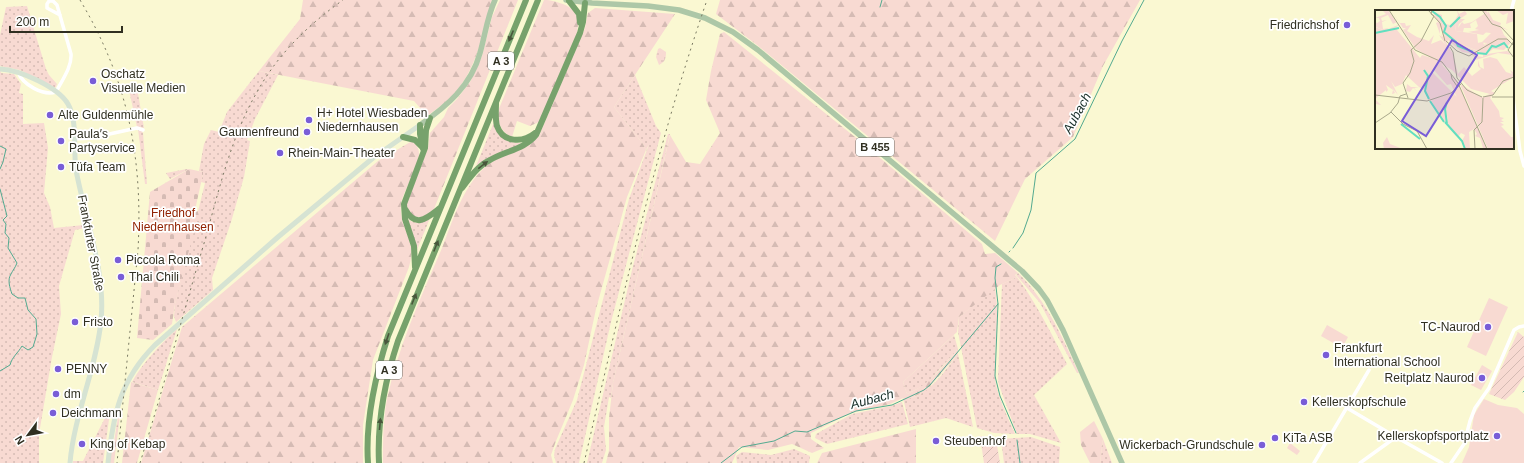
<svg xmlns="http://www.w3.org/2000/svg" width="1524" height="463" font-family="Helvetica,sans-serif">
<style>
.grass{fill:url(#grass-dots)}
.forest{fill:url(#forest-firs)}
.wetland{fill:url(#wetland-marsh)}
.cemetery{fill:url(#cemetery-stones)}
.garden{fill:url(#garden-furrows)}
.pitch{fill:#f8dad2}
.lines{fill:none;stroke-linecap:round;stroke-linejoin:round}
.stream{stroke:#53aa90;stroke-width:1}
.minor{stroke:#fff;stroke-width:3.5}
.secondary{stroke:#d6e3d3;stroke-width:5}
.primary{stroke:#adc7a7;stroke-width:5.5}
.motorway{stroke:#77a26c;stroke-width:6}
.rail{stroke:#797861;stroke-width:1;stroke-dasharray:2 4;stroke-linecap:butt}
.oneway{fill:#49573b}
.poi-dot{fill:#795dd7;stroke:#fff;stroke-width:1.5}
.labels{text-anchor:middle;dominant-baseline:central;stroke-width:3.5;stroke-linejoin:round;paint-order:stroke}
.shield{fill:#fff;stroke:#6e6d64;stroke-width:1}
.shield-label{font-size:11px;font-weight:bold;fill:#302f21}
.poi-label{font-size:12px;fill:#302f21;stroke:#fff;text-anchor:start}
.park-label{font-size:12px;fill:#912202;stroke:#fff}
.street-label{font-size:12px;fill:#302f21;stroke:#fff}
.water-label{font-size:13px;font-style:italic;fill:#192f29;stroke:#fff}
.inset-river{fill:none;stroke:#62dfbf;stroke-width:2}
.inset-road{fill:none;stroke:#a9a88b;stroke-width:1}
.view{fill:#795dd7;fill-opacity:0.15;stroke:#795dd7;stroke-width:2}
.inset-edge{fill:none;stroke:#302f21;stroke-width:2}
</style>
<defs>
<pattern id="grass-dots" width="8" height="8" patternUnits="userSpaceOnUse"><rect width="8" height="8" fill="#f8dad2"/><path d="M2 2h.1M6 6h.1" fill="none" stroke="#d5bbb4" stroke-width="1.8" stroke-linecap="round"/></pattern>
<pattern id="forest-firs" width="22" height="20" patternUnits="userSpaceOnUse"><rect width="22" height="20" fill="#f8dad2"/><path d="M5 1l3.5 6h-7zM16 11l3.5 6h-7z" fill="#d5bbb4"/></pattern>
<pattern id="wetland-marsh" width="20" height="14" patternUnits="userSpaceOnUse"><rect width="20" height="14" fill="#f8dad2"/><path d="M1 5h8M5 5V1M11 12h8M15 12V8" fill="none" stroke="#d5bbb4"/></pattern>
<pattern id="cemetery-stones" width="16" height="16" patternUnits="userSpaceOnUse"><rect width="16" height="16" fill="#f8dad2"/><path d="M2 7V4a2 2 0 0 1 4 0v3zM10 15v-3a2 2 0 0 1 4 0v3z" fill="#d5bbb4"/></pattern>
<pattern id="garden-furrows" width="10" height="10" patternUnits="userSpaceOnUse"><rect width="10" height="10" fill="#f8dad2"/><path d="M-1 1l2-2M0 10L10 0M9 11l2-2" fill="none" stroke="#d5bbb4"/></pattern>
</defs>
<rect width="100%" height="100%" fill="#faf8d2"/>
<!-- grass -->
<path class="grass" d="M27 6 46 69 49 75 57 84 55 88 20 70 0 66V35L6 7Z
M0 69 1 73 14 74 21 84 19 93 23 94V124L44 123 48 148 44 193 50 207 54 228 84 225 85 228 75 230 59 286 61 314 52 357 39 434V463H0Z
M259 71 278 75 255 119 247 140 250 141 244 177 231 222 212 278 213 290 176 322 174 316 175 304 205 183 201 182 203 174V172L199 171 204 144 211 130 219 132 227 112Z
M635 75 656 126 661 133 611 322 579 463H556L554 455 555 449 577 400 629 199 649 144 646 150 643 144 614 107Z
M137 88 144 128 137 127 129 90Z
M494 122C503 136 506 144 524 143L486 159 476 166Z
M138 129 141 130 143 133 147 184H145Z
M668 134H670L613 383 611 398 609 397 604 427 606 450 602 463H587L632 270Z
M187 169H189L170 179 166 173Z
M406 218C415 225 421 223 430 218L417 250 415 241Z
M1018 273C1047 301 1062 337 1079 373H1077L1040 303 1016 275Z
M1017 277C1037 304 1052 335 1067 364L1034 395 1061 443 1030 434H1017L999 385 998 378 1002 284Z
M995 288C1000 317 994 346 995 375 995 393 1008 417 1015 434L994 433 977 428 958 332 959 317Z
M177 329 158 390 132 382C144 361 160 345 177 329Z
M954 335 958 349 929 381 923 386 907 394 903 382Z
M958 354 973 427 946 418 910 427 903 398C926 401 946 369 958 354Z
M902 402 908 424 827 444 815 438 816 434 852 414 891 406Z
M108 412H110L103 463H73V461H83Z
M1031 437 1060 447 1059 463H1004L1001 439Z
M1103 439 1112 463H1100Z
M794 449 810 456 809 463H737L736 456 742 452 771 455Z"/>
<!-- forest -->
<path class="forest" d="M303 0H492C483 32 477 69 454 94 446 103 436 109 427 116L414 101 259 71 300 19Z
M500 0H518L434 209 423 218 412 216 407 207V203L428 148 430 133 444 117 448 108 457 99 470 82 482 56 492 17Z
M544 0C552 0 556 2 563 4 579 11 580 20 576 36L541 121 530 126 517 121 512 137C501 132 498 124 498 111Z
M720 0H1140L1103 66 1073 137 1025 179 995 241 757 45 716 14Z
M595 8 675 14 614 107 643 144 646 150 627 197 596 309 584 365 573 400 556 441 551 455 553 463H383C383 442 383 420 387 399 398 347 421 297 442 248 453 220 462 189 484 168 500 153 524 152 539 136L585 28 588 13Z
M724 32 860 141 982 244 985 254 995 253 1018 273 1015 275 1017 277 1000 285 959 317 957 332 903 382 907 394C932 383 941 368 958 349V354L926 391 909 399 903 398 890 404 851 413 811 433V439L824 448 812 453 792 444 768 450 739 447 732 463H606L609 450V418L613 383 670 135 686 162 700 164 720 133 706 100 711 71 720 34Z
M412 141C416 144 419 148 419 154 419 167 404 189 401 204 399 218 407 230 410 243 413 251 411 259 409 267L373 360 363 425V463H141L182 327 378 161Z
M131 382 158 390 137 463H122Z
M120 415 114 463H108L109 450 113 448 118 417Z
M1094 421 1103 439 1100 463H1090L1081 445 1080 432Z
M916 429V463H817L822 453Z"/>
<!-- wetland -->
<path class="wetland" d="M660 48 666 52C666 58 665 62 659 65L656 57 658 49Z"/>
<!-- cemetery -->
<path class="cemetery" d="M189 169 203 172V174L195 210 199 212 175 304 172 324 153 340 137 338 150 192Z"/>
<!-- garden -->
<path class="garden" d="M1518 332 1524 337V377L1514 392 1505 400 1489 394Z
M980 436 996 439 1000 463H984Z"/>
<!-- pitch -->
<path class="pitch" d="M1489 298 1508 307 1486 356 1467 347Z
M1327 325 1348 337 1342 348 1321 336Z
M1482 365 1492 371 1481 390 1471 385Z
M1484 399 1498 405 1517 408 1524 414V463H1462L1469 447 1474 415Z
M1290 443 1300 451 1297 455 1287 448Z"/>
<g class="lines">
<!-- stream -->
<path class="stream" d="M880 7 882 0
M0 146 6 149 3 162 0 169
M0 189 7 216 3 220 6 224 5 233 9 238 8 248 17 263C15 268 13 270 11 274 7 280 10 288 12 294L18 298H25L28 310 36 319 37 334 33 347 28 350 22 346C18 353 12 357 10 365L0 371
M1013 248 1023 233 1031 210 1036 173 1075 139 1122 41 1144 0
M1009 252 1010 251
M998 304 995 376 1000 396 1016 433
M1523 392 1524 391
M1017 440 1020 463
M721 463 742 447 774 441 795 431 807 432 856 411 892 405 924 390 930 385 998 304 995 278 996 267 1001 264"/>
<!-- minor -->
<path class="minor" d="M1511 11 1514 0
M18 72C23 85 43 96 56 92 62 80 72 67 71 54L57 5 53 1H49L47 4V8L60 15
M1513 98 1520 151 1524 166
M74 139 91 138 137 128 143 130
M1347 408 1396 437 1442 463
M1314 463 1369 370
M1360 463 1396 437
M1451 463 1464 444 1470 421 1475 408 1489 388 1514 330 1519 327 1524 326"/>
<!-- secondary -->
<path class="secondary" d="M0 69C20 70 58 87 68 104 78 122 73 150 76 170 85 219 106 271 101 321 96 370 74 415 70 463
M108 463C113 415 120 380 155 345L278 237 373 158 420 125"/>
<!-- primary -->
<path class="primary" d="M566 0 592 3 648 6 679 10 705 18 733 32 758 50 1022 271 1039 289 1047 300 1063 330 1122 463
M420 125C447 106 471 86 480 53 485 36 487 17 495 0"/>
<!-- motorway -->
<path class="motorway" d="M569 1 579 14 580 23
M496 103C496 110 495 119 497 126 503 143 523 143 535 133
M420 125V134L423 149
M403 137 415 140 422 147
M462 188C470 177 478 166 490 160 505 151 525 149 536 135L580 33 583 22 585 3
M405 209C416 229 427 218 440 208
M415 267 414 246 405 219 404 204 425 148 426 130 430 118
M368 463C365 420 375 377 388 336L526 0
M379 463C377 422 385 380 398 341L538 0"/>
<!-- rail -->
<path class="rail" d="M80 0C128 80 143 158 138 250L117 463
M140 463C163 389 183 314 205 240 219 190 231 137 257 92 278 54 308 25 343 0
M584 463C620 308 655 151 707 0"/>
</g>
<!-- one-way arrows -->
<defs><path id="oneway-solid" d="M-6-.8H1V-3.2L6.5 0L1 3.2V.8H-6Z"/></defs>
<g class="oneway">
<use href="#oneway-solid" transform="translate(511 36) rotate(113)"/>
<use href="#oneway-solid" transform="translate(483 165) rotate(-38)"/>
<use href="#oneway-solid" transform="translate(436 246) rotate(-68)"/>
<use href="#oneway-solid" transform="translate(414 299) rotate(-68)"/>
<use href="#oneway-solid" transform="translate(387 339) rotate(109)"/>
<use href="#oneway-solid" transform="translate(380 424) rotate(-85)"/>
</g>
<!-- markers -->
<g class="poi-dot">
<circle cx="1347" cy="25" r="4"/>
<circle cx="93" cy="81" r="4"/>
<circle cx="50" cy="115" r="4"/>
<circle cx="309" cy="120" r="4"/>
<circle cx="307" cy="132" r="4"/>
<circle cx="61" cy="141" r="4"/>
<circle cx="280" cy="153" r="4"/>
<circle cx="61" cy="167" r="4"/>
<circle cx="118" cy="260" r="4"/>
<circle cx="121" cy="277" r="4"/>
<circle cx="75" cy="322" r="4"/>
<circle cx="1488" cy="327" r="4"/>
<circle cx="1326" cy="355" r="4"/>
<circle cx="58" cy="369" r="4"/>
<circle cx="1482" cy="378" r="4"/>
<circle cx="56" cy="394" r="4"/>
<circle cx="1304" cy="402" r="4"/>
<circle cx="53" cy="413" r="4"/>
<circle cx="1497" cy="436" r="4"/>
<circle cx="1275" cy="438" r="4"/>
<circle cx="936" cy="441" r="4"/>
<circle cx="82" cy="444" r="4"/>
<circle cx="1262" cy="445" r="4"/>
</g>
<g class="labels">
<!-- shield labels -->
<g class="shield">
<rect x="488" y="52" width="26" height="18" rx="3"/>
<rect x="856" y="138" width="38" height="18" rx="3"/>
<rect x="376" y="361" width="26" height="18" rx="3"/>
</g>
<g class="shield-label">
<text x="501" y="61">A 3</text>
<text x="875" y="147">B 455</text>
<text x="389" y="370">A 3</text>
</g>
<!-- poi labels -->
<g class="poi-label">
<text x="1339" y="25" text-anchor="end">Friedrichshof</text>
<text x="101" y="74">Oschatz<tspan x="101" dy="14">Visuelle Medien</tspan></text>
<text x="317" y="113">H+ Hotel Wiesbaden<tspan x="317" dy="14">Niedernhausen</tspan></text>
<text x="58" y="115">Alte Guldenmühle</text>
<text x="299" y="132" text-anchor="end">Gaumenfreund</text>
<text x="69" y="134">Paula′s<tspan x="69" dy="14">Partyservice</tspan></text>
<text x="288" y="153">Rhein-Main-Theater</text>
<text x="69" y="167">Tüfa Team</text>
<text x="126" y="260">Piccola Roma</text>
<text x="129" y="277">Thai Chili</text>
<text x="83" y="322">Fristo</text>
<text x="1480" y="327" text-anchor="end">TC-Naurod</text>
<text x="1334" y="348">Frankfurt<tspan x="1334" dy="14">International School</tspan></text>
<text x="66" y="369">PENNY</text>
<text x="1474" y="378" text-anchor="end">Reitplatz Naurod</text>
<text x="64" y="394">dm</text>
<text x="1312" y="402">Kellerskopfschule</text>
<text x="61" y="413">Deichmann</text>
<text x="1489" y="436" text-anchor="end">Kellerskopfsportplatz</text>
<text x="1283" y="438">KiTa ASB</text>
<text x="944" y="441">Steubenhof</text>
<text x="90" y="444">King of Kebap</text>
<text x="1254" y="445" text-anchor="end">Wickerbach-Grundschule</text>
</g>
<!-- park labels -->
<g class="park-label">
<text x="173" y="213">Friedhof<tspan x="173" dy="14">Niedernhausen</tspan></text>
</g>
<!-- street labels -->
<g class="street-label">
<text transform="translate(91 243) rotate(79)">Frankfurter Straße</text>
</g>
<!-- water labels -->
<g class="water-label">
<text transform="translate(1077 113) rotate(-61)">Aubach</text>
<text transform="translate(872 399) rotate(-15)">Aubach</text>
</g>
</g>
<!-- overview -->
<g transform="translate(1375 10)">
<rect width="139" height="139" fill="#faf8d2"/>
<path d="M7 0H13L24 15 16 21 0 24V17L8 20 1 14 5 11 4 8H0L11 4ZM13 5 18 14 22 12 23 15 11 20 14 18 8 19 7 12 12 10 7 11 6 8ZM82 0 84 4 90 1 92 4 85 9H90L84 14 83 18 87 12 89 14 97 12 109 4 108 1 111 0 118 16 108 25 93 22 104 20 100 19 103 16 101 10 95 14 96 18H89L88 22 81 21 80 15 84 10H80L83 5ZM57 1 67 5V13L74 18V25L85 34 105 42 112 33 102 32H107L117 22 129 25 136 32 129 40 118 39 112 44 132 41 138 45 123 43 101 50 102 46 108 47V44H100V47L94 43 87 42 73 30 71 34 65 16V24L61 13 63 12Z" fill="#f8dad2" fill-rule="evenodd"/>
<path d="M16 0 25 13H30L31 16 36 15 32 21 42 27 54 31 59 25 56 34 66 30 71 35 64 25 67 27 66 24 78 44 83 64 89 57 97 66 106 59 103 56V50L105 57 109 59 108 49 115 47 122 49 131 62 137 64 135 60 139 63V67L116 81 120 83 115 88 124 101 125 107 129 108 126 110 129 112H125L129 115 126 116 136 127H139V139H113L85 74 107 87 115 84 96 79 77 60 41 39 28 20 31 18H28ZM121 0H139V11L131 14 133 3 128 5ZM113 1 118 10 126 13 125 16 133 20 126 18 129 25 108 22 111 15 115 13 118 16 112 6ZM80 10 84 11 80 15 81 21 102 24 103 33 108 32 109 35 112 32 106 42 85 34 74 25V18L67 13 75 15ZM0 11 8 20 1 17 2 23 16 21 23 17 22 20 45 48 47 45 63 50 84 74 79 81 76 74 72 75 59 60 57 62 82 87 100 117 79 82 84 75 112 139 108 138 105 128 100 126 102 124 99 119 94 122 95 139H90L87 131 90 125 86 123 83 127 80 125 72 115 73 109 71 102V113L65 107 56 90H53L50 81 52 74 49 80 44 77 39 78 42 81 38 78 35 82 31 81 32 74 36 77H44L31 65 27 74 20 77 16 71 23 85 17 78 20 83 17 84 18 80 11 75 13 80 11 82V80L0 89 6 95 1 94 0 93ZM12 127 15 134 28 139H9L8 133Z" fill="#f8dad2"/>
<path class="inset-river" d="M57 1 65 7 71 16 69 22 81 32 83 36 98 42M75 17 85 7M0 23 24 18M102 43 111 44 117 36 121 37 129 33 133 38M49 60 53 66 50 81 54 89M55 91 69 112M72 92 70 99 72 114M70 112 87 131 90 139M26 114 45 129"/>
<path class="inset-road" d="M14 0 40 40 67 52 83 73 112 139M53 0 65 13 70 31M107 0 117 14 126 17 139 31 133 40 139 48M71 31 82 41 94 46 123 29H132L139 36M75 37 78 42 82 68 92 80 107 87M76 64 77 69 82 76M0 85 52 91 76 83 86 74M108 87 118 85 128 71 139 67M117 87H139M33 88 28 73 35 63 39 51 36 40 46 31 59 6 56 4 57 0M16 102 28 114 42 121 52 139M0 113 15 103 23 93 25 86 31 84M100 139 99 120 107 112 108 88"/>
<path class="view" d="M77 30 102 45 51 126 27 111Z"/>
<rect width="139" height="139" class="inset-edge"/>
</g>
<!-- north arrow -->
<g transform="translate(28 435) rotate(238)" stroke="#ffffff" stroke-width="3" paint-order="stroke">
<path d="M0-3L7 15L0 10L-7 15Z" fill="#302f21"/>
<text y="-6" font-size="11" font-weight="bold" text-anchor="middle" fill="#302f21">N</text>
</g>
<!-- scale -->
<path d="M10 26v6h112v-6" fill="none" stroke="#302f21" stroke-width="2"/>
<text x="16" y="26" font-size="12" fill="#302f21" stroke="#ffffff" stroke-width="3" paint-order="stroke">200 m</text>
</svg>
